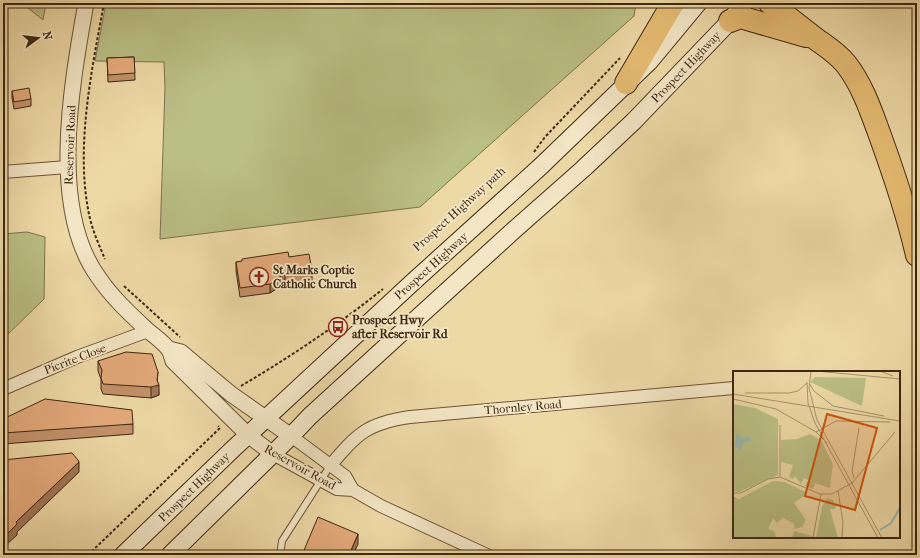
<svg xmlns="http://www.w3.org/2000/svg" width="920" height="558" font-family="'IM FELL French Canon',serif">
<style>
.green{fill:#babf85;stroke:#7c734a}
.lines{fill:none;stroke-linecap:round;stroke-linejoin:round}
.service-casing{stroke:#6a5436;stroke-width:8}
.minor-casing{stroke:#6a5436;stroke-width:14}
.tertiary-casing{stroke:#6a5436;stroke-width:17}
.secondary-casing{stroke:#3e2710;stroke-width:19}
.motorway-casing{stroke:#3e2710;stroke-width:24}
.path{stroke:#3e2710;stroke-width:2;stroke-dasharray:3 2;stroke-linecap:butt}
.service{stroke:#f3e6c5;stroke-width:6}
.minor{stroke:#f3e6c5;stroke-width:12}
.tertiary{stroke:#f3e6c5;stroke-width:15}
.secondary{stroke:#f3e6c5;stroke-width:17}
.motorway{stroke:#e6bc73;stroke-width:22}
.wall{fill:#c4926a;stroke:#3e2710}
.shaded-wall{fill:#a07756;stroke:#3e2710}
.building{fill:#e4aa7b;stroke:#3e2710}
.labels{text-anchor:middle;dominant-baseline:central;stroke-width:3.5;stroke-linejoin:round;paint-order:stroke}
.street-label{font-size:12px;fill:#3e2710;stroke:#f3e6c5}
.poi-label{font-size:12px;font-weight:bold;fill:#3e2710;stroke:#f3e6c5;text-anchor:start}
.inset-river{fill:none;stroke:#9ab9ad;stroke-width:2}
.inset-road{fill:none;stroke:#a7926a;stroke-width:1}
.view{fill:#ce520d;fill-opacity:0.15;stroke:#ce520d;stroke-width:2}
.inset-edge{fill:none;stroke:#3e2710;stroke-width:2}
</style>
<rect width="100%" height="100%" fill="#edd9a6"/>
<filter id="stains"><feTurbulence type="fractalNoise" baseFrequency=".005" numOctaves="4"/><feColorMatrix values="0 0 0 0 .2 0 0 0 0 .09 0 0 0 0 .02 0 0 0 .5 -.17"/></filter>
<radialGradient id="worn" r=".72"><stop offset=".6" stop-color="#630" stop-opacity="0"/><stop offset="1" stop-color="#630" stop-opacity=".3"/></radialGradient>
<!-- green -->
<path class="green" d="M22 3H46L43 20Z
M106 3H636L634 16 420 207 160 239 165 87 164 62 95 61Z
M27 232 45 237 44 299 3 339V234Z"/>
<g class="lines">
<defs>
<path id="service" d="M280 555 282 541 330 466"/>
<path id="minor" d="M3 172 67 167
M3 389 77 357 148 331
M291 436 345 476 353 490
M273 454 337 489 353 490 381 506 487 555
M330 466C357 434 367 423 410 417L734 388"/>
<path id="tertiary" d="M86 3C72 82 48 209 99 278 112 297 128 312 144 327 151 334 164 342 169 350 171 353 172 358 173 361L248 435 273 454
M169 349 181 352 231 394 291 436"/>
<path id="secondary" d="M123 555 234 448 414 281 540 167 649 62 698 3
M170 555 291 436 310 416 514 230 583 169 634 121 730 21 744 3"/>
<path id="motorway" d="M770 3C785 15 800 27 816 39 827 47 837 53 846 64 861 83 870 108 878 130 893 171 907 212 917 255
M730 21 740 17 806 36
M626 83 673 3"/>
</defs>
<!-- service casing -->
<use href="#service" class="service-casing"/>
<!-- minor casing -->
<use href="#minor" class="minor-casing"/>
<!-- tertiary casing -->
<use href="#tertiary" class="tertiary-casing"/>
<!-- secondary casing -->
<use href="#secondary" class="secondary-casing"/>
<!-- motorway casing -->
<use href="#motorway" class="motorway-casing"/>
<!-- path -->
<path class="path" d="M104 3C92 69 76 143 88 209 91 227 98 243 105 259
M534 152 545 137 620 58
M124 286 180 337
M241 386C290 357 338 325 383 289
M88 555 220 428 218 426"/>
<!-- service -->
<use href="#service" class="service"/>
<!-- minor -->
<use href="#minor" class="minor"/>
<!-- tertiary -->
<use href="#tertiary" class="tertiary"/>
<!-- secondary -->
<use href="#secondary" class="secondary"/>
<!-- motorway -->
<use href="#motorway" class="motorway"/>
</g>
<!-- wall -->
<path class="wall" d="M134 57 135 80 108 82 107 58Z
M12 91 31 99V106L14 109 12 98Z
M289 257 312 271V281L296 283V281L285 283 270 293 240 297 236 271V262Z
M98 361 158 382 159 395 151 398 103 394 101 389V379L98 371Z
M3 419 133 424V434L3 444Z"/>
<!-- shaded-wall -->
<path class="shaded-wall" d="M285 273V283L270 293V284Z
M158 372 157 385H159V395L151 398V387Z
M79 462V472L17 532V535L6 545V548L3 550V540L5 536 16 522Z
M358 534V544L353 555H349Z"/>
<!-- building -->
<path class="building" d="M134 57 135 73 108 75 107 58Z
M29 88 31 99 14 102 12 91Z
M288 252 289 257 309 254 312 271 296 273V272L285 273 270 284 240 288 236 262 242 261V259Z
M126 352 152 354 158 372 157 380 159 385 151 387 103 384 101 378 102 370 98 361Z
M45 399 132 410 133 424 3 433V419Z
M72 453 78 460 79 462 16 522 17 524 5 536 6 537 3 540V460Z
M318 517 358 534 349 555H302Z"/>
<!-- icons -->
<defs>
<symbol id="church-ring" viewBox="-11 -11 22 22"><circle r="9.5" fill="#f3e6c5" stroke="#8f2418" stroke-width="1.5"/><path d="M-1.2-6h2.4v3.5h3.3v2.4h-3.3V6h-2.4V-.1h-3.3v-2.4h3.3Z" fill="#8f2418"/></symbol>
<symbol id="bus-ring" viewBox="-11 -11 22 22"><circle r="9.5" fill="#f3e6c5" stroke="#8f2418" stroke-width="1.5"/><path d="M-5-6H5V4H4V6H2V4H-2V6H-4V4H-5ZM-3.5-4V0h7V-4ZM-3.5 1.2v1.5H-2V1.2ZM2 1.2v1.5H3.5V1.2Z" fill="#8f2418"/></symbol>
</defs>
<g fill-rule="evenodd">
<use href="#church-ring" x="248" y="266" width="22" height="22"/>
<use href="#bus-ring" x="327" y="316" width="22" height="22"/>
</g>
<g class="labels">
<!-- street labels -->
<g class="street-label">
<text transform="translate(686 67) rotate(-46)">Prospect Highway</text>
<text transform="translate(70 145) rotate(-88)">Reservoir Road</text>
<text transform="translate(459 209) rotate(-42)">Prospect Highway path</text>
<text transform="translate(431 266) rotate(-42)">Prospect Highway</text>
<text transform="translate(75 359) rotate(-21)">Picrite Close</text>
<text transform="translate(523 407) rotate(-5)">Thornley Road</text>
<text transform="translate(300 467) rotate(29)">Reservoir Road</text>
<text transform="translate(194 487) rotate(-44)">Prospect Highway</text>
</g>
<!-- poi labels -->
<g class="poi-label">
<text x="273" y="270">St Marks Coptic<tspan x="273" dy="14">Catholic Church</tspan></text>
<text x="352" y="320">Prospect Hwy<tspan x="352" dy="14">after Reservoir Rd</tspan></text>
</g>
</g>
<!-- overview -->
<g transform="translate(733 371)">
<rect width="167" height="167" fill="#edd9a6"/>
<path d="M82 6 133 7 129 35 77 11ZM0 33 22 37 45 48V104L6 121 0 120ZM77 63 88 69 100 93 97 117 82 112 80 118 72 115 75 109 71 107 68 113 62 105 60 108 56 106 60 94 48 91V69L64 68ZM40 110 51 111 75 122 61 132 73 149 69 156 62 158 60 152 50 147 44 152 40 147 35 158 41 160 43 167H0V125L6 128ZM94 127 100 129 102 134V138H97L105 167H83L89 136ZM61 160 79 165V167H59Z" fill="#babf85"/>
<path d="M4 62 9 67 16 65 18 70 10 72 8 80 1 74Z" fill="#9ab9ad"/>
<path class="inset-river" d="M147 159 158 152 167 137"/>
<path class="inset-road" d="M78 0 76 17 84 49 149 167M83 0 167 8M147 0 160 5M74 11 75 32 82 52 145 167M76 12 81 20 100 35 151 45M12 22H56L65 20 74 12M0 23 167 50M0 28 43 38 83 61 94 72M47 54V106M83 61 103 50 157 51M121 107 119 100 126 57M105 120 110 151 109 167M0 122H8L35 108 47 106 87 123H99L119 112 162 61M80 167 88 123"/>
<path class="view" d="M94 43 144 57 122 139 72 125Z"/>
<rect width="167" height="167" class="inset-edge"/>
</g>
<!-- margin -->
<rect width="920" height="558" fill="none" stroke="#edd9a6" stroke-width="16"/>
<rect x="4" y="4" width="912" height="550" fill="none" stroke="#3e2710" stroke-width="2"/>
<rect x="8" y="8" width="904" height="542" fill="none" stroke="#3e2710"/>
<!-- north arrow -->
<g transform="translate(38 38) rotate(75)" stroke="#f3e6c5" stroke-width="3" paint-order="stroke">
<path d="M0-3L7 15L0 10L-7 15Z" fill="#3e2710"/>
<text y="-6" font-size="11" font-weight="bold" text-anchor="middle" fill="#3e2710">N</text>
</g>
<rect width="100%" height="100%" filter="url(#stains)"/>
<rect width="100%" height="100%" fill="url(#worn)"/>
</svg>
